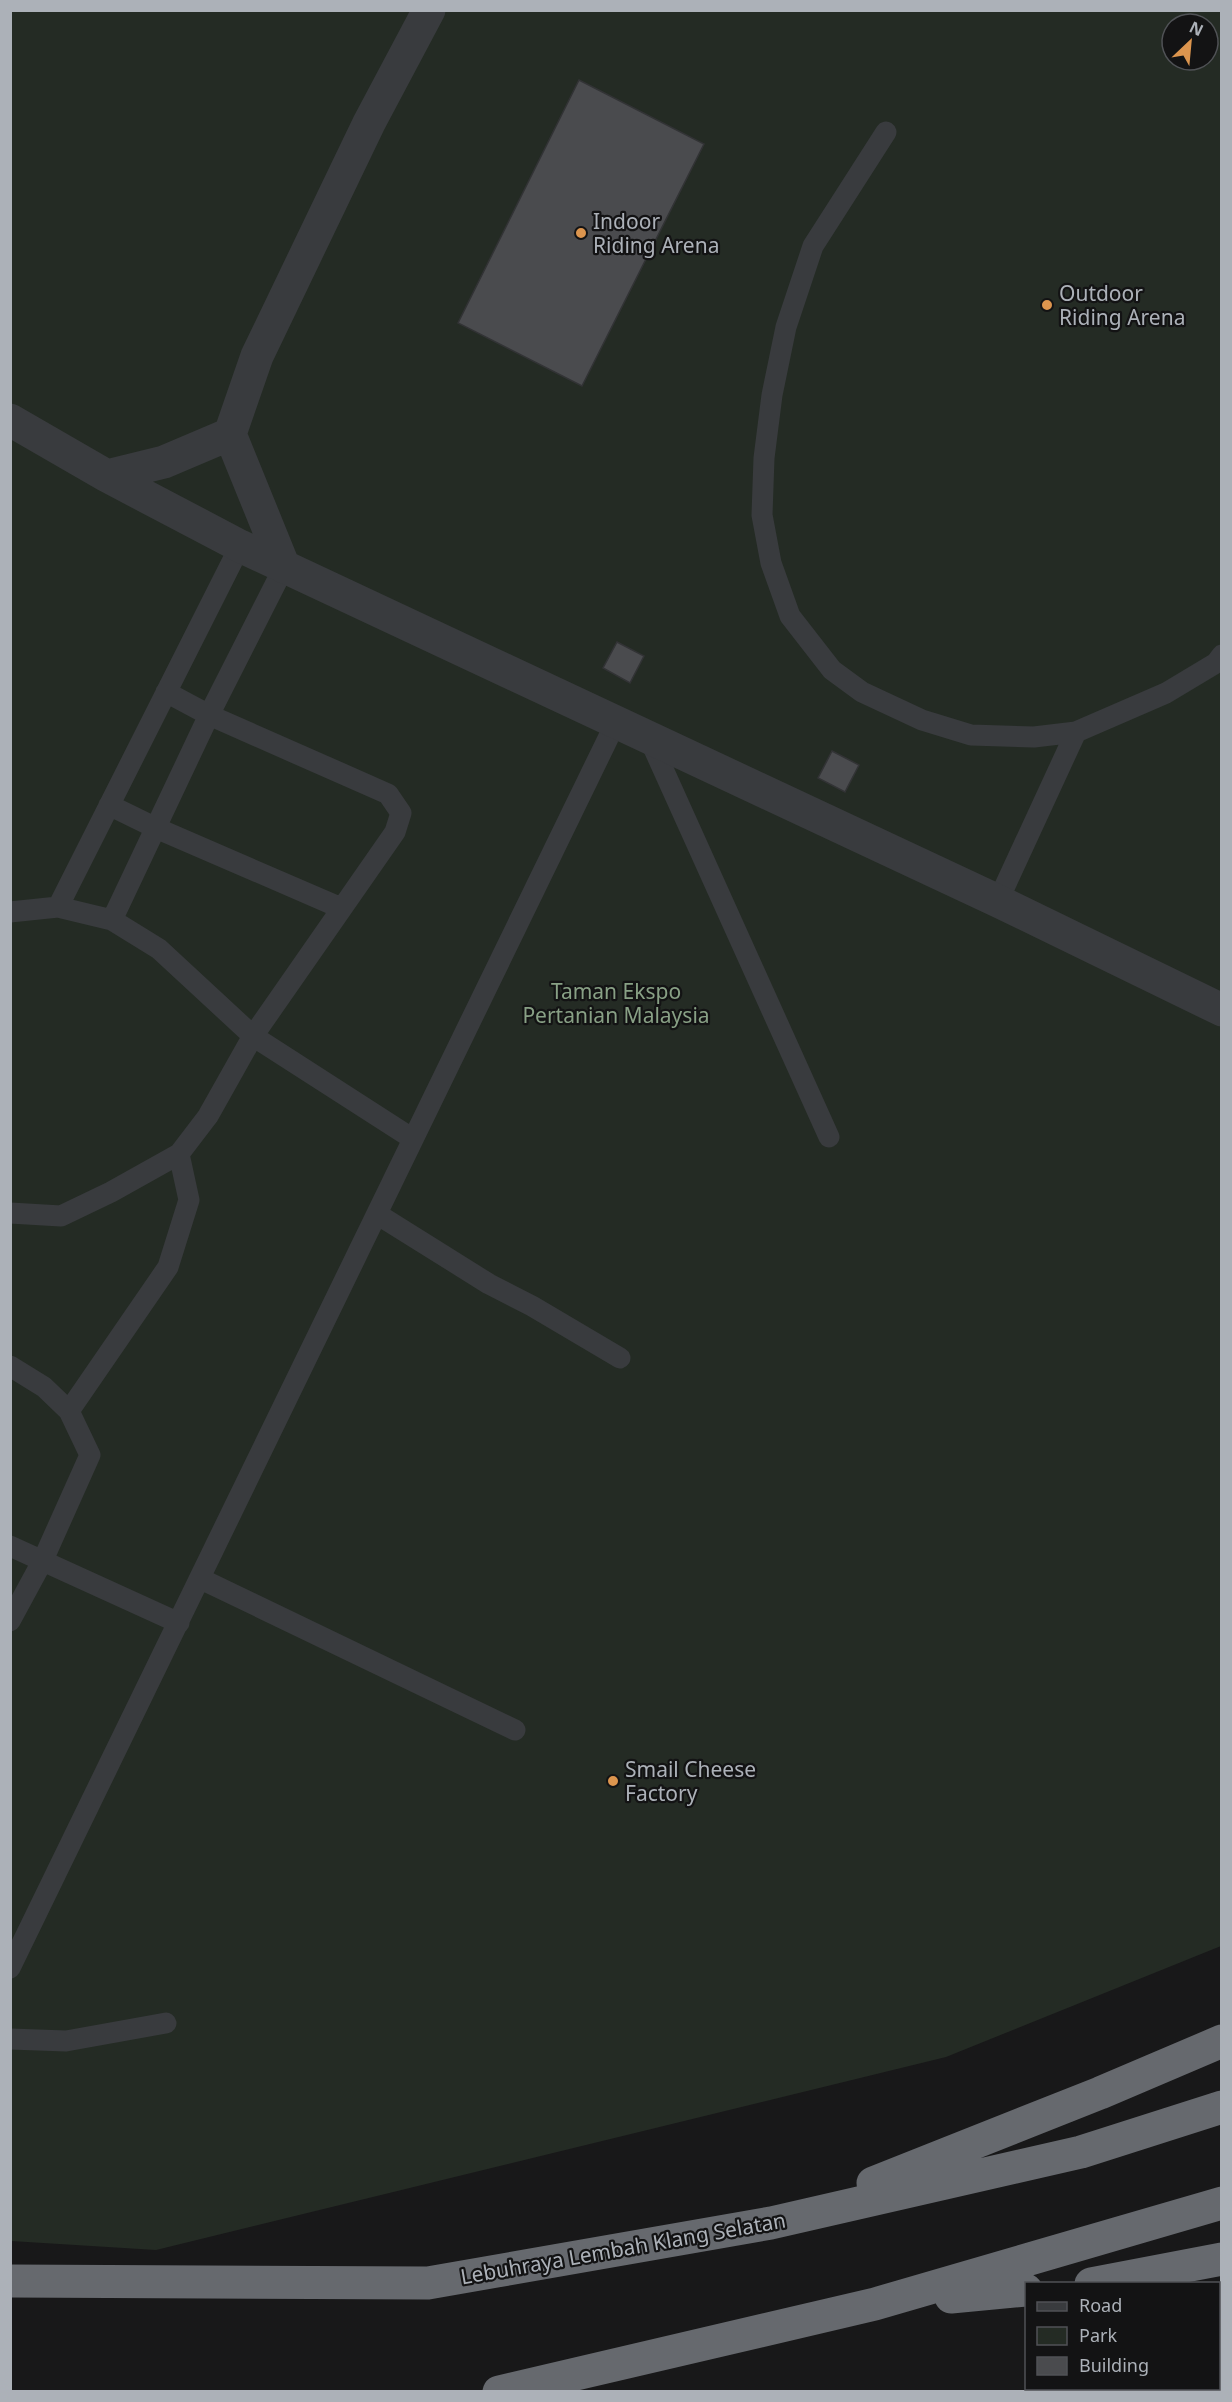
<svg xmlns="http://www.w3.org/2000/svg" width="1232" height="2402" font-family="'Noto Sans',sans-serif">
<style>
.green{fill:#242b24;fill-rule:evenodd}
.building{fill:#4a4b4e;stroke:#323335;stroke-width:1.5}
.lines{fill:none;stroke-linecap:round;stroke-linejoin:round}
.service{stroke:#393b3e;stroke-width:21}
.minor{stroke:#393b3e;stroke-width:33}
.motorway{stroke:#66696e;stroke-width:33}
.poi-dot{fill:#dc954e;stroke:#131314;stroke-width:2}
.labels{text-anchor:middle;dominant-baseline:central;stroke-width:4.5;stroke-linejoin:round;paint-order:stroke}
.poi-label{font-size:21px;fill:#acb1b8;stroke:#131314;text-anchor:start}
.park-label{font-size:21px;fill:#88a085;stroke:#131314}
.street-label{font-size:21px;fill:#acb1b8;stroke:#131314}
</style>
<rect width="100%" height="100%" fill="#181819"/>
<!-- green -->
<path class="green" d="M10 11H1221V1946L946 2057 156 2250 11 2241ZM1172 24H1208V60H1172Z"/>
<!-- building -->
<path class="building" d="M579 80 704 144 582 386 458 323Z
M617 642 644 656 630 683 603 668Z
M832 751 859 765 845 792 818 778Z"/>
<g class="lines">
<!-- service -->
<path class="service" d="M886 132 813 246 786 327 772 395 764 458 762 515 771 563 790 616 832 670 862 692 922 720 971 735 1034 737 1076 732 1166 693 1216 663 1222 655
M166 692 209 715 388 794 401 813 395 832 253 1036 413 1139
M649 738 829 1137
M109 805 156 828 341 908
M998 901 1076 732
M58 907 240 546
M10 912 58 907 112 920 159 949 253 1036 208 1116 179 1154 111 1192 61 1216 10 1213
M112 920 209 715 284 567
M377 1214 489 1284 532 1306 620 1358
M10 1366 44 1387 69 1411 90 1455 43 1560 10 1621
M69 1411 168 1267 189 1200 179 1154
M10 1546 179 1623
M201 1579 515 1730
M10 1968 616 722
M10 2039 66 2041 166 2023"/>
<!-- minor -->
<path class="minor" d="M10 420 107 476 240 546 998 901 1222 1010
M107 476 164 462 230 434
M284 567 230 434 257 356 369 123 429 10"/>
<!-- motorway -->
<path class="motorway" d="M873 2183 1100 2093 1222 2041
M10 2281 428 2283 771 2223 1081 2152 1222 2107
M1091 2284 1222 2259
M951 2297 1026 2290
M499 2392 875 2304 1222 2203"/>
</g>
<!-- markers -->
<g class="poi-dot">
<circle cx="581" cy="233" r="6"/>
<circle cx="1047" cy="305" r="6"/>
<circle cx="613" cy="1781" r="6"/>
</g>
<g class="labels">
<!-- poi labels -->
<g class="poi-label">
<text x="593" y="221">Indoor<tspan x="593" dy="24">Riding Arena</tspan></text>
<text x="1059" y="293">Outdoor<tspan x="1059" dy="24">Riding Arena</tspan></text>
<text x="625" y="1769">Smail Cheese<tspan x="625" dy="24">Factory</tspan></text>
</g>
<!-- park labels -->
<g class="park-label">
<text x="616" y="991">Taman Ekspo<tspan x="616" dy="24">Pertanian Malaysia</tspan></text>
</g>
<!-- street labels -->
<g class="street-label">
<text transform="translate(623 2248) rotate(-10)">Lebuhraya Lembah Klang Selatan</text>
</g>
</g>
<!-- border -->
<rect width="1232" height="2402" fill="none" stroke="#acb1b8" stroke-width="24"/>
<!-- legend -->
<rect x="1025" y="2282" width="195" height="108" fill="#131314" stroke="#505256" stroke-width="1.5"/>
<rect x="1037" y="2302" width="30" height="9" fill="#393b3e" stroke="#505256" stroke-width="1.5"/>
<text x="1079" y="2312" font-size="18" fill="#acb1b8">Road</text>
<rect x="1037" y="2327" width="30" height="18" fill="#242b24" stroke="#505256" stroke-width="1.5"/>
<text x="1079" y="2342" font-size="18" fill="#acb1b8">Park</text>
<rect x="1037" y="2357" width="30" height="18" fill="#4a4b4e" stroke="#505256" stroke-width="1.5"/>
<text x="1079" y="2372" font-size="18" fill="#acb1b8">Building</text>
<!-- north arrow -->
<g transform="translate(1190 42) rotate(26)"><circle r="28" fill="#131314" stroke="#505256" stroke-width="1.5"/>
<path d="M0-4.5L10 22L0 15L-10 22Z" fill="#dc954e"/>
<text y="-9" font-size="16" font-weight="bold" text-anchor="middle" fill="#acb1b8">N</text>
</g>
</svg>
